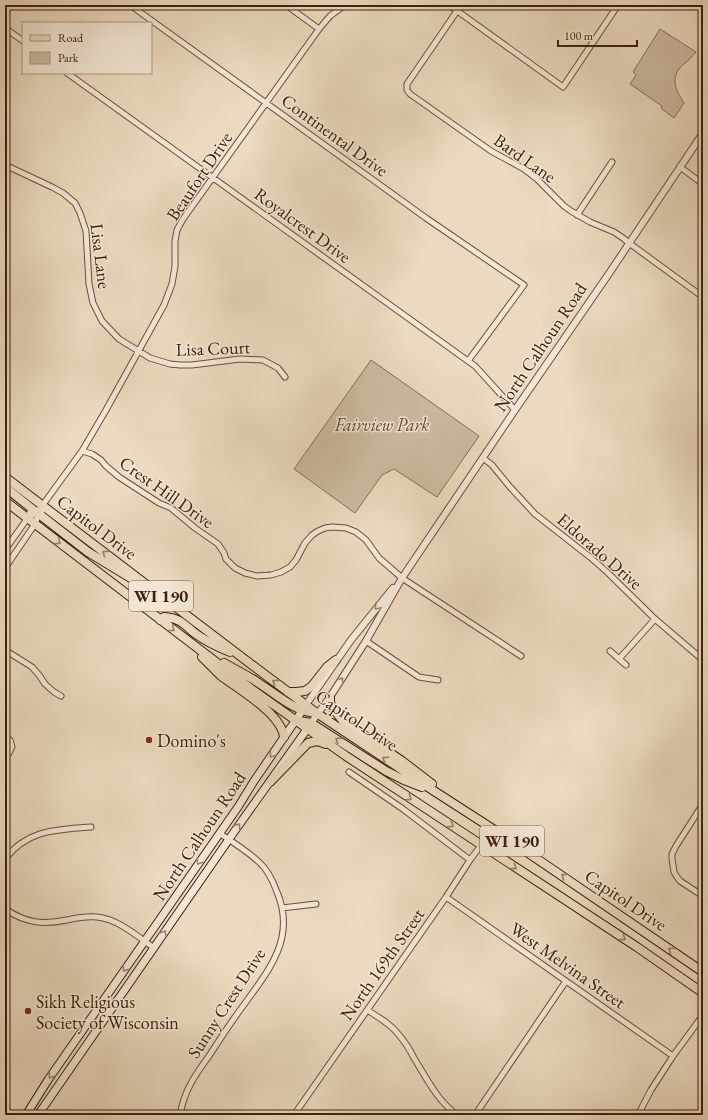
<svg xmlns="http://www.w3.org/2000/svg" width="708" height="1120" font-family="'EB Garamond',serif">
<style>
.green{fill:#cdbba1;stroke:#856e58}
.lines{fill:none;stroke-linecap:round;stroke-linejoin:round}
.minor-casing{stroke:#684f3a;stroke-width:7}
.tertiary-casing{stroke:#684f3a;stroke-width:8}
.secondary-casing{stroke:#3d210e;stroke-width:9}
.primary-casing{stroke:#3d210e;stroke-width:10}
.minor{stroke:#f2e7d5;stroke-width:5}
.tertiary{stroke:#f2e7d5;stroke-width:6}
.secondary{stroke:#f2e7d5;stroke-width:7}
.primary{stroke:#ebdabf;stroke-width:8}
.oneway{stroke:#947e66}
.oneway2{stroke:#988472}
.poi-dot{fill:#8f2418;stroke:#f2e7d5;stroke-width:1.5}
.labels{text-anchor:middle;dominant-baseline:central;stroke-width:3;stroke-linejoin:round;paint-order:stroke}
.shield{fill:#f2e7d5;stroke:#735c4a;stroke-width:1}
.shield-label{font-size:17px;font-weight:bold;fill:#3d210e}
.street-label{font-size:18px;fill:#3d210e;stroke:#f2e7d5}
.park-label{font-size:18px;font-style:italic;fill:#614833;stroke:#f2e7d5}
.poi-label{font-size:18px;fill:#3d210e;stroke:#f2e7d5;text-anchor:start}
</style>
<rect width="100%" height="100%" fill="#ebdabf"/>
<filter id="stains"><feTurbulence type="fractalNoise" baseFrequency=".005" numOctaves="4"/><feColorMatrix values="0 0 0 0 .2 0 0 0 0 .09 0 0 0 0 .02 0 0 0 .5 -.17"/></filter>
<radialGradient id="worn" r=".72"><stop offset=".6" stop-color="#630" stop-opacity="0"/><stop offset="1" stop-color="#630" stop-opacity=".3"/></radialGradient>
<!-- green -->
<path class="green" d="M660 29 696 52C692 57 689 60 685 63 669 76 675 89 684 103L674 118 661 108 662 106 630 84 636 75 633 72Z
M371 360 479 436 437 497 394 469 382 475 355 513 294 469Z"/>
<g class="lines">
<defs>
<path id="minor" d="M130 5 426 218 524 285 468 361
M286 5 319 29
M449 5 563 87 618 5
M457 11 407 84V90L410 94 491 151 524 169 537 179 564 206 571 211 590 222 614 232 623 238 629 243 703 297
M5 28 23 41
M67 73 468 361 475 366 515 410
M5 165 52 187 63 193 75 203 80 213 86 231 89 284 93 303 102 321 119 339 150 358 170 364 180 365H192L240 359 263 360 278 368 285 377
M680 167 703 184
M577 215 612 162
M82 451 92 454 101 460 106 466 119 477 142 492 159 503 171 508 195 528 218 544 224 553 226 559 235 568 245 573 257 576 271 575 281 572 290 567 296 560 305 543 312 535 318 531 325 528 332 527 346 528 356 532 366 540 379 558 402 578 521 656
M483 458 492 465 510 487 535 514 590 557 607 572 655 619 703 660
M5 550 29 516
M5 568 35 524 42 506 82 451 106 410 164 305 172 284 175 266V241L177 230 183 219 319 29 330 16 345 5
M366 641 419 677 438 680
M5 650 32 667 39 675 45 684 54 692 61 696
M610 651 626 665
M619 659 655 619
M5 737 10 740 12 747 9 753 5 755
M349 772 403 809 470 860
M703 804 676 846 672 854V859L674 872 677 877 680 881 703 896
M5 859C28 829 57 830 91 827
M446 897 673 1056
M282 908 316 904
M5 909C26 923 42 925 67 920 76 918 87 916 97 917 118 919 137 936 154 948
M367 1010C378 1017 391 1024 399 1035 405 1042 410 1050 414 1058 427 1079 437 1100 457 1115
M180 1115C184 1091 195 1075 209 1056 220 1039 231 1022 243 1006 258 985 277 962 282 937 285 922 283 906 277 892 273 881 268 870 259 862 247 851 233 842 219 833
M294 1115 446 897 470 860 493 829
M475 1115 566 981
M638 1115 651 1090 673 1056 703 1015"/>
<path id="tertiary" d="M303 709 351 640 393 588
M311 723 330 697 366 641 402 578 515 410 608 275 703 133"/>
<path id="secondary" d="M26 1115 48 1080 238 807 254 781 302 711
M38 1115 234 832 310 725"/>
<path id="primary" d="M5 477 264 674 318 714 434 791 493 829 703 972
M5 487 35 511 40 512
M5 501 250 688 346 756 637 947 703 993
M31 513 39 514 88 552 134 580
M160 620 164 617C181 618 184 625 196 634 207 642 218 647 230 652
M202 657C208 663 214 669 220 675 238 689 281 713 284 737
M224 663C236 670 249 676 260 684 277 695 294 711 315 713
M288 692H296L305 691 312 686 327 667 336 660
M330 697V702L331 706 343 721 402 761 432 784
M299 721 311 723 386 771 404 780 422 787
M270 782 308 743 317 741 326 744"/>
</defs>
<!-- minor casing -->
<use href="#minor" class="minor-casing"/>
<!-- tertiary casing -->
<use href="#tertiary" class="tertiary-casing"/>
<!-- secondary casing -->
<use href="#secondary" class="secondary-casing"/>
<!-- primary casing -->
<use href="#primary" class="primary-casing"/>
<!-- minor -->
<use href="#minor" class="minor"/>
<!-- tertiary -->
<use href="#tertiary" class="tertiary"/>
<!-- secondary -->
<use href="#secondary" class="secondary"/>
<!-- primary -->
<use href="#primary" class="primary"/>
</g>
<!-- one-way arrows -->
<defs><path id="oneway-chevron" d="M-2-3.5L2.5 0L-2 3.5" fill="none" stroke-width="1.6" stroke-linecap="round" stroke-linejoin="round"/></defs>
<g class="oneway">
<use href="#oneway-chevron" transform="translate(58 542) rotate(37)"/>
<use href="#oneway-chevron" transform="translate(105 553) rotate(-143)"/>
<use href="#oneway-chevron" transform="translate(172 629) rotate(38)"/>
<use href="#oneway-chevron" transform="translate(275 682) rotate(-144)"/>
<use href="#oneway-chevron" transform="translate(338 740) rotate(-147)"/>
<use href="#oneway-chevron" transform="translate(385 759) rotate(-146)"/>
<use href="#oneway-chevron" transform="translate(409 798) rotate(33)"/>
<use href="#oneway-chevron" transform="translate(451 825) rotate(33)"/>
<use href="#oneway-chevron" transform="translate(514 867) rotate(33)"/>
<use href="#oneway-chevron" transform="translate(564 876) rotate(-146)"/>
<use href="#oneway-chevron" transform="translate(623 938) rotate(34)"/>
<use href="#oneway-chevron" transform="translate(671 950) rotate(-145)"/>
</g>
<g class="oneway2">
<use href="#oneway-chevron" transform="translate(377 607) rotate(130)"/>
<use href="#oneway-chevron" transform="translate(341 680) rotate(-57)"/>
<use href="#oneway-chevron" transform="translate(272 755) rotate(124)"/>
<use href="#oneway-chevron" transform="translate(238 826) rotate(-55)"/>
<use href="#oneway-chevron" transform="translate(199 862) rotate(124)"/>
<use href="#oneway-chevron" transform="translate(164 933) rotate(-56)"/>
<use href="#oneway-chevron" transform="translate(125 969) rotate(125)"/>
<use href="#oneway-chevron" transform="translate(51 1076) rotate(124)"/>
</g>
<!-- markers -->
<g class="poi-dot">
<circle cx="149" cy="740" r="4"/>
<circle cx="28" cy="1011" r="4"/>
</g>
<g class="labels">
<!-- shield labels -->
<g class="shield">
<rect x="129" y="581" width="64" height="30" rx="3"/>
<rect x="480" y="826" width="64" height="30" rx="3"/>
</g>
<g class="shield-label">
<text x="161" y="596">WI 190</text>
<text x="512" y="841">WI 190</text>
</g>
<!-- street labels -->
<g class="street-label">
<text transform="translate(335 135) rotate(36)">Continental Drive</text>
<text transform="translate(525 158) rotate(35)">Bard Lane</text>
<text transform="translate(199 176) rotate(-56)">Beaufort Drive</text>
<text transform="translate(303 225) rotate(36)">Royalcrest Drive</text>
<text transform="translate(101 256) rotate(83)">Lisa Lane</text>
<text transform="translate(540 347) rotate(-56)">North Calhoun Road</text>
<text transform="translate(213 348) rotate(-2)">Lisa Court</text>
<text transform="translate(167 492) rotate(35)">Crest Hill Drive</text>
<text transform="translate(97 527) rotate(37)">Capitol Drive</text>
<text transform="translate(600 551) rotate(41)">Eldorado Drive</text>
<text transform="translate(357 720) rotate(34)">Capitol Drive</text>
<text transform="translate(199 836) rotate(-56)">North Calhoun Road</text>
<text transform="translate(626 900) rotate(34)">Capitol Drive</text>
<text transform="translate(382 964) rotate(-55)">North 169th Street</text>
<text transform="translate(568 965) rotate(35)">West Melvina Street</text>
<text transform="translate(226 1003) rotate(-57)">Sunny Crest Drive</text>
</g>
<!-- park labels -->
<g class="park-label">
<text x="382" y="424">Fairview Park</text>
</g>
<!-- poi labels -->
<g class="poi-label">
<text x="157" y="740">Domino's</text>
<text x="36" y="1001">Sikh Religious<tspan x="36" dy="21">Society of Wisconsin</tspan></text>
</g>
</g>
<!-- margin -->
<rect width="708" height="1120" fill="none" stroke="#ebdabf" stroke-width="20"/>
<rect x="6" y="6" width="696" height="1108" fill="none" stroke="#3d210e" stroke-width="2"/>
<rect x="10" y="10" width="688" height="1100" fill="none" stroke="#3d210e"/>
<!-- legend -->
<rect x="22" y="22" width="130" height="52" fill="#f2e7d5" stroke="#aa9885"/>
<rect x="30" y="35" width="20" height="6" fill="#ebdabf" stroke="#aa9885"/>
<text x="58" y="42" font-size="12" fill="#3d210e">Road</text>
<rect x="30" y="52" width="20" height="12" fill="#cdbba1" stroke="#aa9885"/>
<text x="58" y="62" font-size="12" fill="#3d210e">Park</text>
<!-- scale -->
<path d="M558 40v6h79v-6" fill="none" stroke="#3d210e" stroke-width="2"/>
<text x="564" y="40" font-size="12" fill="#3d210e" stroke="#f2e7d5" stroke-width="3" paint-order="stroke">100 m</text>
<rect width="100%" height="100%" filter="url(#stains)"/>
<rect width="100%" height="100%" fill="url(#worn)"/>
</svg>
